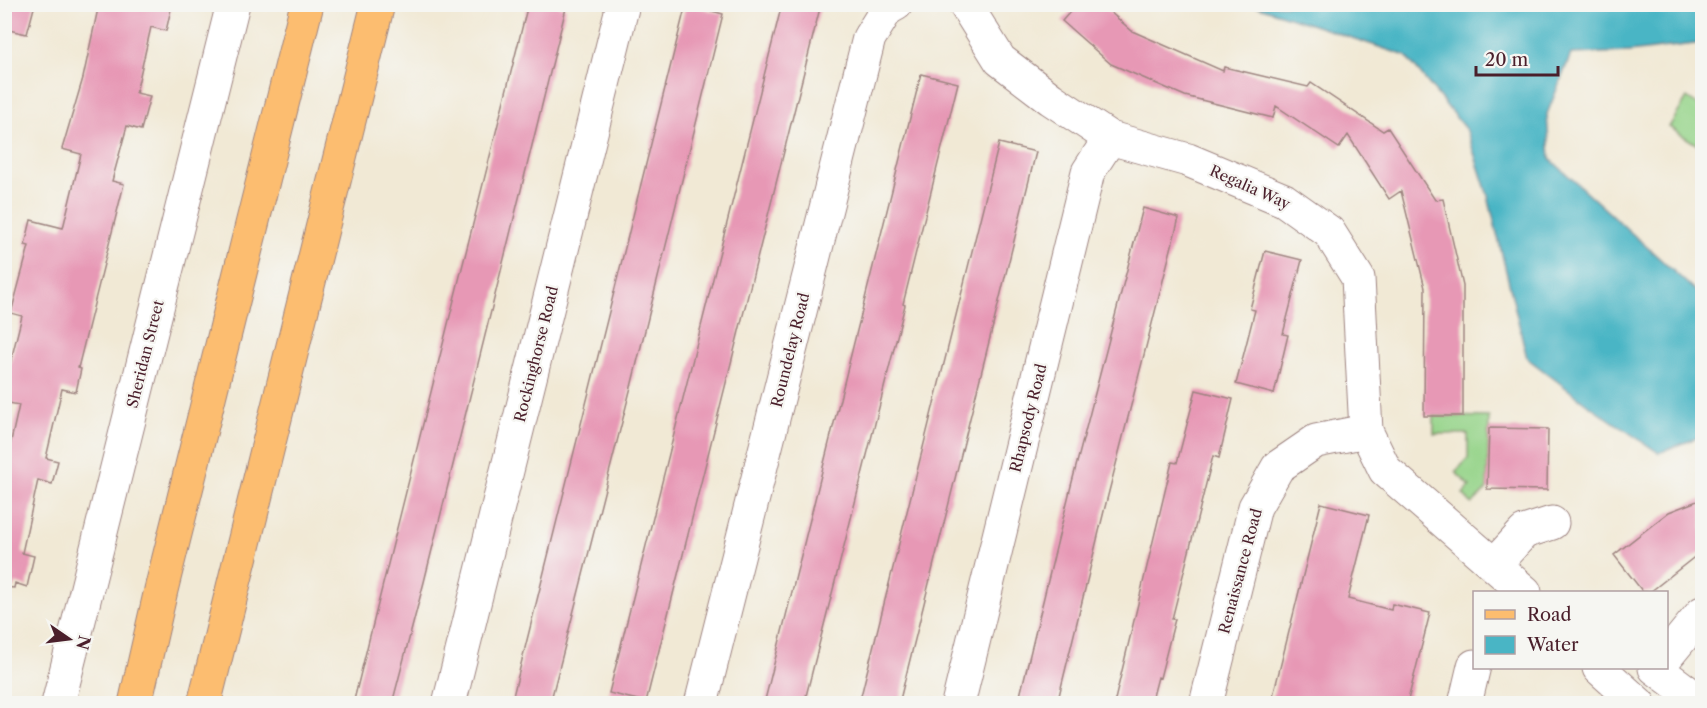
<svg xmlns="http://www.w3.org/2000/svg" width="1707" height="708" font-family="'Libre Caslon Text',serif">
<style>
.green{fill:#96d48a;stroke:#707a5a;stroke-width:1.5}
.water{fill:#49b5c5;stroke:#4a6a78;stroke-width:1.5}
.building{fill:#e798b5}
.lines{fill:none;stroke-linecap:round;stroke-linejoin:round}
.minor-casing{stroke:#9e8480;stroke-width:35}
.primary-casing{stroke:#9e8480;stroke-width:35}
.minor{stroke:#fff;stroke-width:33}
.primary{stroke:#fcbd6f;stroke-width:33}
.labels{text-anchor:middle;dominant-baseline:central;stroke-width:4.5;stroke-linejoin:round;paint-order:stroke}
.street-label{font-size:15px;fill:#4a1f2b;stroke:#f6f6f2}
</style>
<rect width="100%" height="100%" fill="#f6f6f2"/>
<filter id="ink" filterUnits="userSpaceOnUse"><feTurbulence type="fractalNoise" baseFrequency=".0167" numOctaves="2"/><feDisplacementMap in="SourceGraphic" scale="12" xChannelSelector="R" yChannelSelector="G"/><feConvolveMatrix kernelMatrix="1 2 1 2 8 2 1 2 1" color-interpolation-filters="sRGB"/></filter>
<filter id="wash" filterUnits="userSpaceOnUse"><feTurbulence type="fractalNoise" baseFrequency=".008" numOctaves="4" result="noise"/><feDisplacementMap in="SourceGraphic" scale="24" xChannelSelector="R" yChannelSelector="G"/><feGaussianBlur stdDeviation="1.35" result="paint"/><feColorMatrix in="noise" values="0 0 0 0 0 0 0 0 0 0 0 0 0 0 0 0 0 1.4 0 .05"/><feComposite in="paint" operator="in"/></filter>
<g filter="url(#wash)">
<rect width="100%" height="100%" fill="#f1e9d5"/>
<!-- green -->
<path class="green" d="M1687 98 1702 108V141L1699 146 1669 127Z
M1434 416 1489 417 1487 489 1472 504 1463 494 1470 486 1455 472 1468 459V434H1434Z"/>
<!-- water -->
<path class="water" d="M1253 5H1702V43L1629 52 1571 54 1547 114 1550 159 1702 297V436L1659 453 1587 404 1527 358 1488 196 1467 131 1406 56Z"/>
<g id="blocks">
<!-- building -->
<path class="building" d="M4 4H35L27 34 4 29Z
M99 4H152L171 9 166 31 151 27 136 93 150 96 141 130 127 126 112 181 124 184 78 368 81 369 76 392 62 389 46 458 58 461 52 484 38 480 22 553 34 556 27 587 15 583 14 588 4 587V449L9 450 19 405 4 402V388L22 316 11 313 29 246 25 245 31 220 63 228 81 154 62 149 83 78Z
M528 4H551L566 8 424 582 392 704H353Z
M686 4 723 14 632 383 550 704H511Z
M782 4H821L646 702 609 693Z
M1077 4H1101L1132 31 1223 71 1224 67 1308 87 1311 83 1383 131 1388 128 1435 200 1443 199 1463 286V416H1424L1425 288 1401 191 1389 199 1348 135 1339 148 1276 106 1273 118 1185 96 1111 64 1062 21Z
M921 74 958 83 903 304 905 305 804 704H764Z
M999 143 1036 152 981 374 899 704H859Z
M1143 208 1179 218 1104 511 1068 659 1057 704H1018L1071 486Z
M1265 251 1302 260 1283 334 1288 335 1274 394 1236 384 1255 310 1250 309Z
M1196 390 1233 399 1219 458 1213 456 1172 619H1175L1160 678 1158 677 1151 704H1114L1172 462 1177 463Z
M1489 428 1548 429 1547 490 1487 489Z
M1702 499V551L1650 592H1643L1614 555 1669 512Z
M1321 503 1369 515 1348 599 1391 610 1392 604 1430 613 1407 704H1271Z"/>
</g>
</g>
<g filter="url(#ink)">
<use href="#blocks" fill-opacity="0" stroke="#9e8480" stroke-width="1.5"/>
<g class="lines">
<defs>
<path id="minor" d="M965 4 1000 60 1051 99 1110 138 1188 160 1284 200 1329 232 1358 278 1366 431 1385 470 1525 592
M1494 565 1524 532 1552 523
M1666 657 1702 613
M1599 668 1639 704
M1655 668 1702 703
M58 704 233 4
M449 704 623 4
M701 704 869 38 887 9 896 4
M958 704 1088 172 1110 138
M1206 704 1255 507 1278 467 1316 441 1366 431
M1465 704 1474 666"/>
<path id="primary" d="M135 704 161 590 307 4
M204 704 378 4"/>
</defs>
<!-- minor casing -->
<use href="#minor" class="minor-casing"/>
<!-- primary casing -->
<use href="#primary" class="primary-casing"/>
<!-- minor -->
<use href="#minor" class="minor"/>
<!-- primary -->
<use href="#primary" class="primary"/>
</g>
</g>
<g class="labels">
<!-- street labels -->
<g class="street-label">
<text transform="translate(1250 187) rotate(24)">Regalia Way</text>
<text transform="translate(790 350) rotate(-76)">Roundelay Road</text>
<text transform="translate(145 354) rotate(-76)">Sheridan Street</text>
<text transform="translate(536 354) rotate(-76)">Rockinghorse Road</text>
<text transform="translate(1028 418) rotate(-76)">Rhapsody Road</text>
<text transform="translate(1240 571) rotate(-75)">Renaissance Road</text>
</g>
</g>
<!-- margin -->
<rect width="1707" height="708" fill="none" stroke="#f6f6f2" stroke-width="24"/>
<!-- legend -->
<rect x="1473" y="591" width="195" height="78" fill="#f6f6f2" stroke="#b1a0a2" stroke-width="1.5"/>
<rect x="1485" y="610" width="30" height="9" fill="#fcbd6f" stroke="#b1a0a2" stroke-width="1.5"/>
<text x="1527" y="621" font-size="18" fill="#4a1f2b">Road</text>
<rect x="1485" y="636" width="30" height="18" fill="#49b5c5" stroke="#b1a0a2" stroke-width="1.5"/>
<text x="1527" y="651" font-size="18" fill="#4a1f2b">Water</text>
<!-- north arrow -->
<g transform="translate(69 639) rotate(104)" stroke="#f6f6f2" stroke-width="4.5" paint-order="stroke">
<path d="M0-4.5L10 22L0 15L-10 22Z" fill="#4a1f2b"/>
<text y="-9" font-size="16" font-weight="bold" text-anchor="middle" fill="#4a1f2b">N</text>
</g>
<!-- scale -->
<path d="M1476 66v9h82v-9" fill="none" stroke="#4a1f2b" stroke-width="3"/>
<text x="1485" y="66" font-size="18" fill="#4a1f2b" stroke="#f6f6f2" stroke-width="4.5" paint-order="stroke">20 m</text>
</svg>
